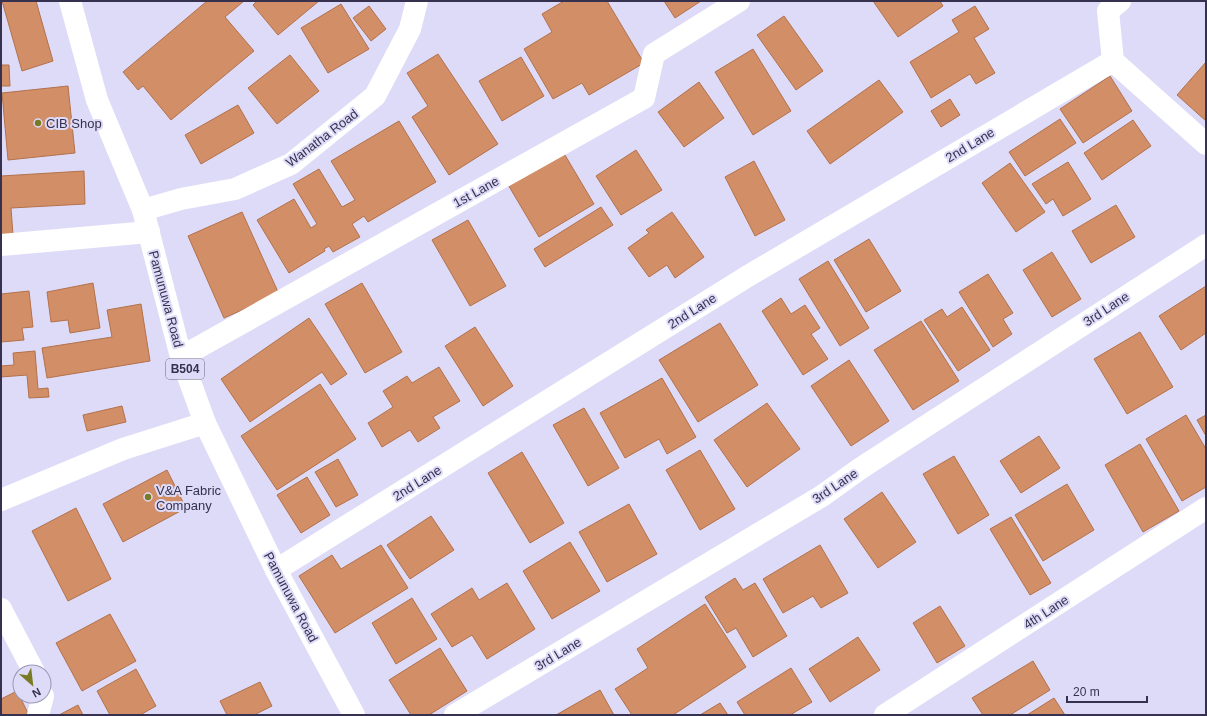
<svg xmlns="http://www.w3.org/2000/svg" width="1207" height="716" font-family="Arial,sans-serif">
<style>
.building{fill:#d18e67;stroke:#b3714b}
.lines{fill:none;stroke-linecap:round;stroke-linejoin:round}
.minor{stroke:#fff;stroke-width:22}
.major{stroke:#fff;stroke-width:22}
.poi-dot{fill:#797a23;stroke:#dedbf8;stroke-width:1.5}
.labels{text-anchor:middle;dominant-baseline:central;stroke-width:4;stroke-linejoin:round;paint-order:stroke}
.shield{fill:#dedbf8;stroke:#686481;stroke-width:1}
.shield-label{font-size:12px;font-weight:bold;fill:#35314e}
.poi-label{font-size:13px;fill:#35314e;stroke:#dedbf8;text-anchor:start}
.street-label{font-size:13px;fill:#35314e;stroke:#dedbf8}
</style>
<rect width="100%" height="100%" fill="#dedbf8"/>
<!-- building -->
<path class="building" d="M2 1H36L53 61 22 71Z
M207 1H244L225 17 254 51 171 120 143 86 138 90 123 72Z
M257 1H319L278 35 253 5Z
M564 1H607L644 63 589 95 582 83 553 99 524 49 552 32 542 14Z
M664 1H701L675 18Z
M873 1H940L943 6 898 37Z
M341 4 369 49 328 73 301 28Z
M369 6 386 29 371 41 353 18Z
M975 6 989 29 974 38 995 73 976 84 970 74 931 98 910 62 959 32 952 20Z
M784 16 823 71 796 90 757 35Z
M753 49 791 111 753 135 715 72Z
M438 54 498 144 449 175 412 117 428 106 407 73Z
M290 55 319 91 277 124 248 88Z
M521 57 544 96 502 121 479 81Z
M1206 62V121L1177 95Z
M1 65H9L10 86H1Z
M1110 76 1132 111 1083 143 1060 109Z
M879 80 903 112 830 164 807 131Z
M699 82 724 118 684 147 658 112Z
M68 86 75 153 8 160 2 93Z
M950 99 960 115 941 127 931 111Z
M238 105 254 133 201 164 185 135Z
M1060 119 1076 143 1025 176 1009 152Z
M1133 120 1151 146 1102 180 1084 153Z
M399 121 436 182 368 222 364 216 352 224 360 237 333 252 329 246 324 249 325 251 289 273 257 220 294 199 311 228 317 224 293 184 319 169 342 207 355 200 331 161Z
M562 150 594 204 539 237 507 183Z
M636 150 662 190 621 215 596 176Z
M754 161 785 220 755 236 725 177Z
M1068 162 1091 199 1063 216 1053 199 1046 204 1032 184Z
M1010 163 1045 212 1016 232 982 183Z
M84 171 85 204 11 208 13 235H1V176Z
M1116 205 1135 237 1091 263 1072 231Z
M601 207 613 225 545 267 534 249Z
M242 212 279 294 224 318 188 236Z
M672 212 704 257 675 278 667 265 649 277 628 248 649 233 646 230Z
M468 220 506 286 470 306 432 240Z
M869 239 901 291 866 312 834 260Z
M1052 252 1081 299 1052 317 1023 270Z
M828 261 869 328 840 346 799 279Z
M988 274 1013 313 1003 319 1012 334 993 347 959 292Z
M93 283 100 328 70 333 68 320 51 322 47 292Z
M362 283 402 352 365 373 325 304Z
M1206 286V333L1181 350 1159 316Z
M29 291 33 327 22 328 24 340 1 342V294Z
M781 298 791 314 805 305 820 328 811 334 828 359 803 375 762 311Z
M141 304 150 361 47 378 42 348 112 337 107 310Z
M962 307 990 350 958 371 924 320 942 309 947 317Z
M309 318 347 374 331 385 322 372 250 422 221 379Z
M921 321 959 381 913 410 874 350Z
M720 323 758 385 698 422 659 360Z
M475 327 513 386 483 406 445 346Z
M1140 332 1173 387 1127 414 1094 359Z
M35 351 38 389 48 388 49 397 29 398 27 375 1 377V366L14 365 13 353Z
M849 360 889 421 851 446 811 386Z
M439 367 460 401 433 417 440 428 418 442 410 430 382 447 368 423 393 407 383 391 407 376 412 383Z
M662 378 696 437 667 454 659 439 625 458 600 413Z
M320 384 356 439 277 490 241 436Z
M767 403 800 449 747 487 714 440Z
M122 406 126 422 87 431 83 415Z
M584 408 619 468 588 486 553 425Z
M1186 415 1206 449V487L1182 501 1146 439Z
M1206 415V436L1197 420Z
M1039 436 1060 468 1021 493 1000 461Z
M1140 444 1179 511 1143 532 1105 465Z
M700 450 735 509 700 530 666 470Z
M522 452 564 523 530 543 488 473Z
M954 456 989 515 958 534 923 474Z
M338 459 358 495 336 507 315 472Z
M167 470 186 508 123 542 103 504Z
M307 477 330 515 301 533 277 495Z
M1067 484 1094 530 1043 561 1015 515Z
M882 492 916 542 878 568 844 519Z
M629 504 657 554 607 582 579 532Z
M76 508 111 579 68 601 32 531Z
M431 516 454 550 410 579 387 545Z
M1011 517 1051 583 1030 595 990 529Z
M570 542 600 591 552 619 523 571Z
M381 545 408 588 335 633 299 576 332 555 341 569Z
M820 545 848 593 821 608 813 596 783 613 763 579Z
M735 578 743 590 755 583 787 636 753 657 736 628 727 633 705 597Z
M507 583 535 629 487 659 472 635 452 647 431 614 472 588 479 600Z
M412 598 437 639 396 664 372 623Z
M705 604 746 667 673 715H632L615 689 648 668 637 649Z
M940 606 965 646 937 663 913 623Z
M110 614 136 661 82 691 56 643Z
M858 637 880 670 830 702 809 669Z
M440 648 467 691 429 715H411L389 680Z
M1033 661 1050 690 1010 715H983L972 698Z
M791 668 812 702 790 715H745L737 702Z
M136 669 156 706 140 715H110L97 691Z
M260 682 272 706 254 715H227L220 701Z
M600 690 614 715H556Z
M17 691 29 715H1V699Z
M1054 698 1065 715H1027Z
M720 703 728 715H700Z
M78 705 83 715H59Z"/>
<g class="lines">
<!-- minor -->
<path class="minor" d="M1113 61 1206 144
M1113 61 1108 11 1120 1
M143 210 181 199 235 189 291 164 375 96 410 29 417 1
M1 245 149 232
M181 357 644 98 654 54 739 1
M1 500 123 449 205 423
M276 570 748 276 1113 61
M1 609 34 672
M38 715 43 696
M455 715 822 496 861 468 1206 245
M885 715 1206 508"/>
<!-- major -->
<path class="major" d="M70 1 97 100 143 210 181 357 205 423 276 570 354 715"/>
</g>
<!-- markers -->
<g class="poi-dot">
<circle cx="38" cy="123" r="4"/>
<circle cx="148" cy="497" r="4"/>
</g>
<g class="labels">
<!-- shield labels -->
<rect class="shield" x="166" y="359" width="38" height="20" rx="3"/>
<g class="shield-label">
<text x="185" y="369">B504</text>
</g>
<!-- poi labels -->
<g class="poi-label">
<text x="46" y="123">CIB Shop</text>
<text x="156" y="490">V&amp;A Fabric<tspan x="156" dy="15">Company</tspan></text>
</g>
<!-- street labels -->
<g class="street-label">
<text transform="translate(322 138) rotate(-37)">Wanatha Road</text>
<text transform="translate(970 145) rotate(-31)">2nd Lane</text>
<text transform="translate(476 192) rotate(-29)">1st Lane</text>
<text transform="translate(166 299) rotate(75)">Pamunuwa Road</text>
<text transform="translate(1106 309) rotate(-33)">3rd Lane</text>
<text transform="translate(692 311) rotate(-32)">2nd Lane</text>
<text transform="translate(417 483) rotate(-32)">2nd Lane</text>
<text transform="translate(835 486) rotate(-34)">3rd Lane</text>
<text transform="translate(291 597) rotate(62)">Pamunuwa Road</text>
<text transform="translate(1046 612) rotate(-33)">4th Lane</text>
<text transform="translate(558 654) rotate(-31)">3rd Lane</text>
</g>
</g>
<!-- border -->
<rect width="1207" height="716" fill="none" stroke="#35314e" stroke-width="4"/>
<!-- north arrow -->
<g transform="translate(32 684) rotate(152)"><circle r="19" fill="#dedbf8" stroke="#9a97b4"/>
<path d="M0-3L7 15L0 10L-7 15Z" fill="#797a23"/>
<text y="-6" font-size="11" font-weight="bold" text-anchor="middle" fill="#35314e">N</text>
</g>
<!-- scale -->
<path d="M1067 696v6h80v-6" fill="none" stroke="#35314e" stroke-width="2"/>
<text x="1073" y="696" font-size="12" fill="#35314e" stroke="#dedbf8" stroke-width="3" paint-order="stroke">20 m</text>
</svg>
